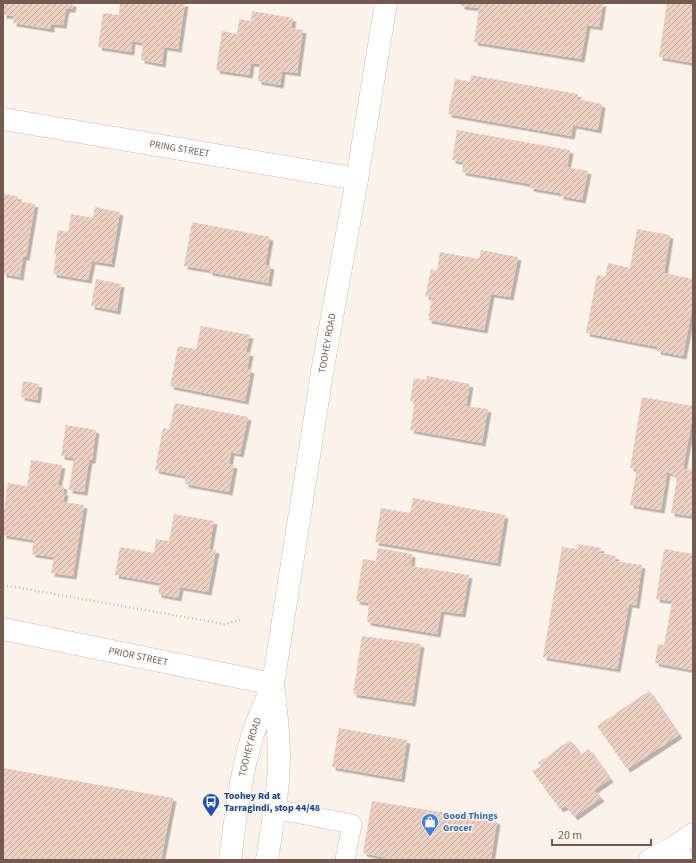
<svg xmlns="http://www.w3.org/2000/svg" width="696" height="863" font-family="'Source Sans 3',sans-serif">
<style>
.building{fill:url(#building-hatch);filter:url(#shadow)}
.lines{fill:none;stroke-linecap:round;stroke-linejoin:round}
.service-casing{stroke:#ccbab0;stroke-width:20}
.minor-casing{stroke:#ccbab0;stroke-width:23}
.secondary-casing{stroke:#d0bcb0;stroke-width:23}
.path{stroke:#d3b4a6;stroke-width:2.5;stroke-dasharray:1 3;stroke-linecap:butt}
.service{stroke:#fff;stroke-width:19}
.minor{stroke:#fff;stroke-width:22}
.secondary{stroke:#fff;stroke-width:22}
.labels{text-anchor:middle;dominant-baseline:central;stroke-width:3;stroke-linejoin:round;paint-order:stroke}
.street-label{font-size:10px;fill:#73594f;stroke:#fdf7ef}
.transit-label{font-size:10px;font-weight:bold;fill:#164399;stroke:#fdf7ef;text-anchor:start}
.shop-label{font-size:10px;font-weight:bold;fill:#366cbe;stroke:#fdf7ef;text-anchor:start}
</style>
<defs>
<pattern id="building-hatch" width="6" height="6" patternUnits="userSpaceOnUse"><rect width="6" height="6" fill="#eed0c3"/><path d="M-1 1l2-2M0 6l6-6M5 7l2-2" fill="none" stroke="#c5aca1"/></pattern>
<filter id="shadow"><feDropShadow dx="3.5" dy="3.5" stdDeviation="0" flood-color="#0004"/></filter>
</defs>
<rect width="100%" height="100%" fill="#fbf2e9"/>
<!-- building -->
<path class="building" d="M3 3H73L72 9H66L63 25 51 24V29L13 23 14 16 3 15Z
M120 3H185L178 49 164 47 162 64 141 60 143 43 132 41 131 52 98 47 103 13 119 15Z
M461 3H603L599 27 587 25 581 59 474 42 479 8 461 6Z
M667 3H693V63L659 57Z
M252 11 293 18 291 28 303 30 297 73 282 71 280 85 258 81 260 64 251 63 249 75 216 70 222 31 237 34 239 19 251 21Z
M471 75 578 94 577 99 602 104 598 130 573 125 571 136 448 114 455 79 470 82Z
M457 130 570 150 567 167 588 171 582 200 560 196V193L530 188 531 184 462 172 463 162 452 160Z
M3 194 18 196 17 201 35 204 26 257H23L20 277 3 274Z
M95 207 120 212 111 264 92 261 88 280 53 274 56 254H54L58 230 68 232 71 214 93 218Z
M192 222 270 237 265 265 271 266 268 283 209 272V270L184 266Z
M637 229 670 235 664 273 693 279V304L683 356 657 351 658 347 586 333 597 275 605 277 608 263 630 268Z
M481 250 518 257 510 297 491 294 484 330 428 320 432 297 425 296 431 269 437 271 440 252 479 259Z
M96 279 121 284 117 311 91 306Z
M201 326 250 335 246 352 250 353 247 369 251 370 245 401 170 386 178 346 196 349Z
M427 376 470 384 466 406 488 409 482 443 410 430 415 402 410 401 414 378 426 380Z
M23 381 39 384 37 400 21 397Z
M642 397 693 406V414L683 469 693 470V516L671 513 677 479 672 474 667 472 661 510 630 505 637 469 630 468Z
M175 403 248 417 240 454 231 452 229 464 234 465 229 492 185 484 186 476 155 470 163 428 169 430Z
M66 425 96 430 92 460H89L84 492 69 490 74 458 61 456Z
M31 460 62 465 58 485 64 486 63 492H65L63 502 84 505 73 576 51 573 54 557 32 554 34 540 3 535V517L8 483 27 486Z
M413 498 505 515 497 563 375 542 381 508 410 513Z
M174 514 214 521 209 549 216 550 208 592 180 587 178 598 158 594 160 583 115 575 120 547 154 553 156 539 169 541Z
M578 544 601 548 600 553 616 556 615 561 642 565 636 605 629 604 617 669 543 657 562 547 578 549Z
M378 548 412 554 411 566 469 575 462 614 441 611 437 634 367 622 369 603 356 601 363 559 376 561Z
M664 549 693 554V670L655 663 658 644 664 645 672 601 656 599Z
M362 636 421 644 412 703 353 694Z
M649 691 679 735 627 769 597 726Z
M339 728 407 740 401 779 332 767Z
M570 740 581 755 589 749 610 779 594 790 601 798 574 817 566 806 560 809 532 771 541 766 538 763Z
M3 768 173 798 161 860H3Z
M372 801 497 821 491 860H382V857L363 853Z"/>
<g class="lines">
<defs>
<path id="service" d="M275 809 352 824 345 860"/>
<g id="minor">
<path id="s1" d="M3 119 357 179"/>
<path id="s2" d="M3 629 273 684"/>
<path d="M674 847 683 860"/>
</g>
<g id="secondary">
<path id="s3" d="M230 860C235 823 239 784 249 748 254 726 264 705 273 684L323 367 357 179 386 3"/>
<path d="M267 860C272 826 279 791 279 756 279 732 276 709 273 685"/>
<path d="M650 860 674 847 693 834"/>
</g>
</defs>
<!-- service casing -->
<use href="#service" class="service-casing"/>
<!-- minor casing -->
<use href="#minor" class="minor-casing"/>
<!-- secondary casing -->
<use href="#secondary" class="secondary-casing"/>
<!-- path -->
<path class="path" d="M3 585 224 624 242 620"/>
<!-- service -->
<use href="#service" class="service"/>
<!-- minor -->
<use href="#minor" class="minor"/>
<!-- secondary -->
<use href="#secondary" class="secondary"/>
</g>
<!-- icons -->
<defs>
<symbol id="bus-pin" viewBox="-11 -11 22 30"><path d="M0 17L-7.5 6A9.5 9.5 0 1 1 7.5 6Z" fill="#1a4fb4" stroke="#fdf7ef"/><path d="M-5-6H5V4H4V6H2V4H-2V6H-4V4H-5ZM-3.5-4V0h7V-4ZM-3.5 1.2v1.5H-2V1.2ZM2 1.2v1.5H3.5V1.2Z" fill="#fff"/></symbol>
<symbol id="shop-pin" viewBox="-11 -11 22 30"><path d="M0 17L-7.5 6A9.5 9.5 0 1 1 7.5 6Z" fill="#3f7fe0" stroke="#fdf7ef"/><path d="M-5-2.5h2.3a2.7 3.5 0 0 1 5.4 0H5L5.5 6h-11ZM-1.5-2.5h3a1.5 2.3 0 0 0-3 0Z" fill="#fff"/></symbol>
</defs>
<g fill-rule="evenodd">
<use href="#bus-pin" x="201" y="792" width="20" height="27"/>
<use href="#shop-pin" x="420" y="812" width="20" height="27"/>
</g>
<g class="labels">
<!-- street labels -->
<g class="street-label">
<text stroke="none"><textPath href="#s1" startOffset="179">PRING STREET</textPath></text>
<text stroke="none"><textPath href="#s3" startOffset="527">TOOHEY ROAD</textPath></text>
<text stroke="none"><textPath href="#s2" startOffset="138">PRIOR STREET</textPath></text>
<text stroke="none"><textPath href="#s3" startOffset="115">TOOHEY ROAD</textPath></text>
</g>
<!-- transit labels -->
<g class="transit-label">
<text x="224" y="796">Toohey Rd at<tspan x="224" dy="12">Tarragindi, stop 44/48</tspan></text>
</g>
<!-- shop labels -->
<g class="shop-label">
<text x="443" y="816">Good Things<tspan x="443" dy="12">Grocer</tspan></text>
</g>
</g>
<!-- border -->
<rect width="696" height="863" fill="none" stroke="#73594f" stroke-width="8"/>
<!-- scale -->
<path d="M552 839v6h99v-6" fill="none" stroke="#73594f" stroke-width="2"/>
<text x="558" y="839" font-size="12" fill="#73594f" stroke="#fdf7ef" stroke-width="3" paint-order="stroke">20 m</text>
</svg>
